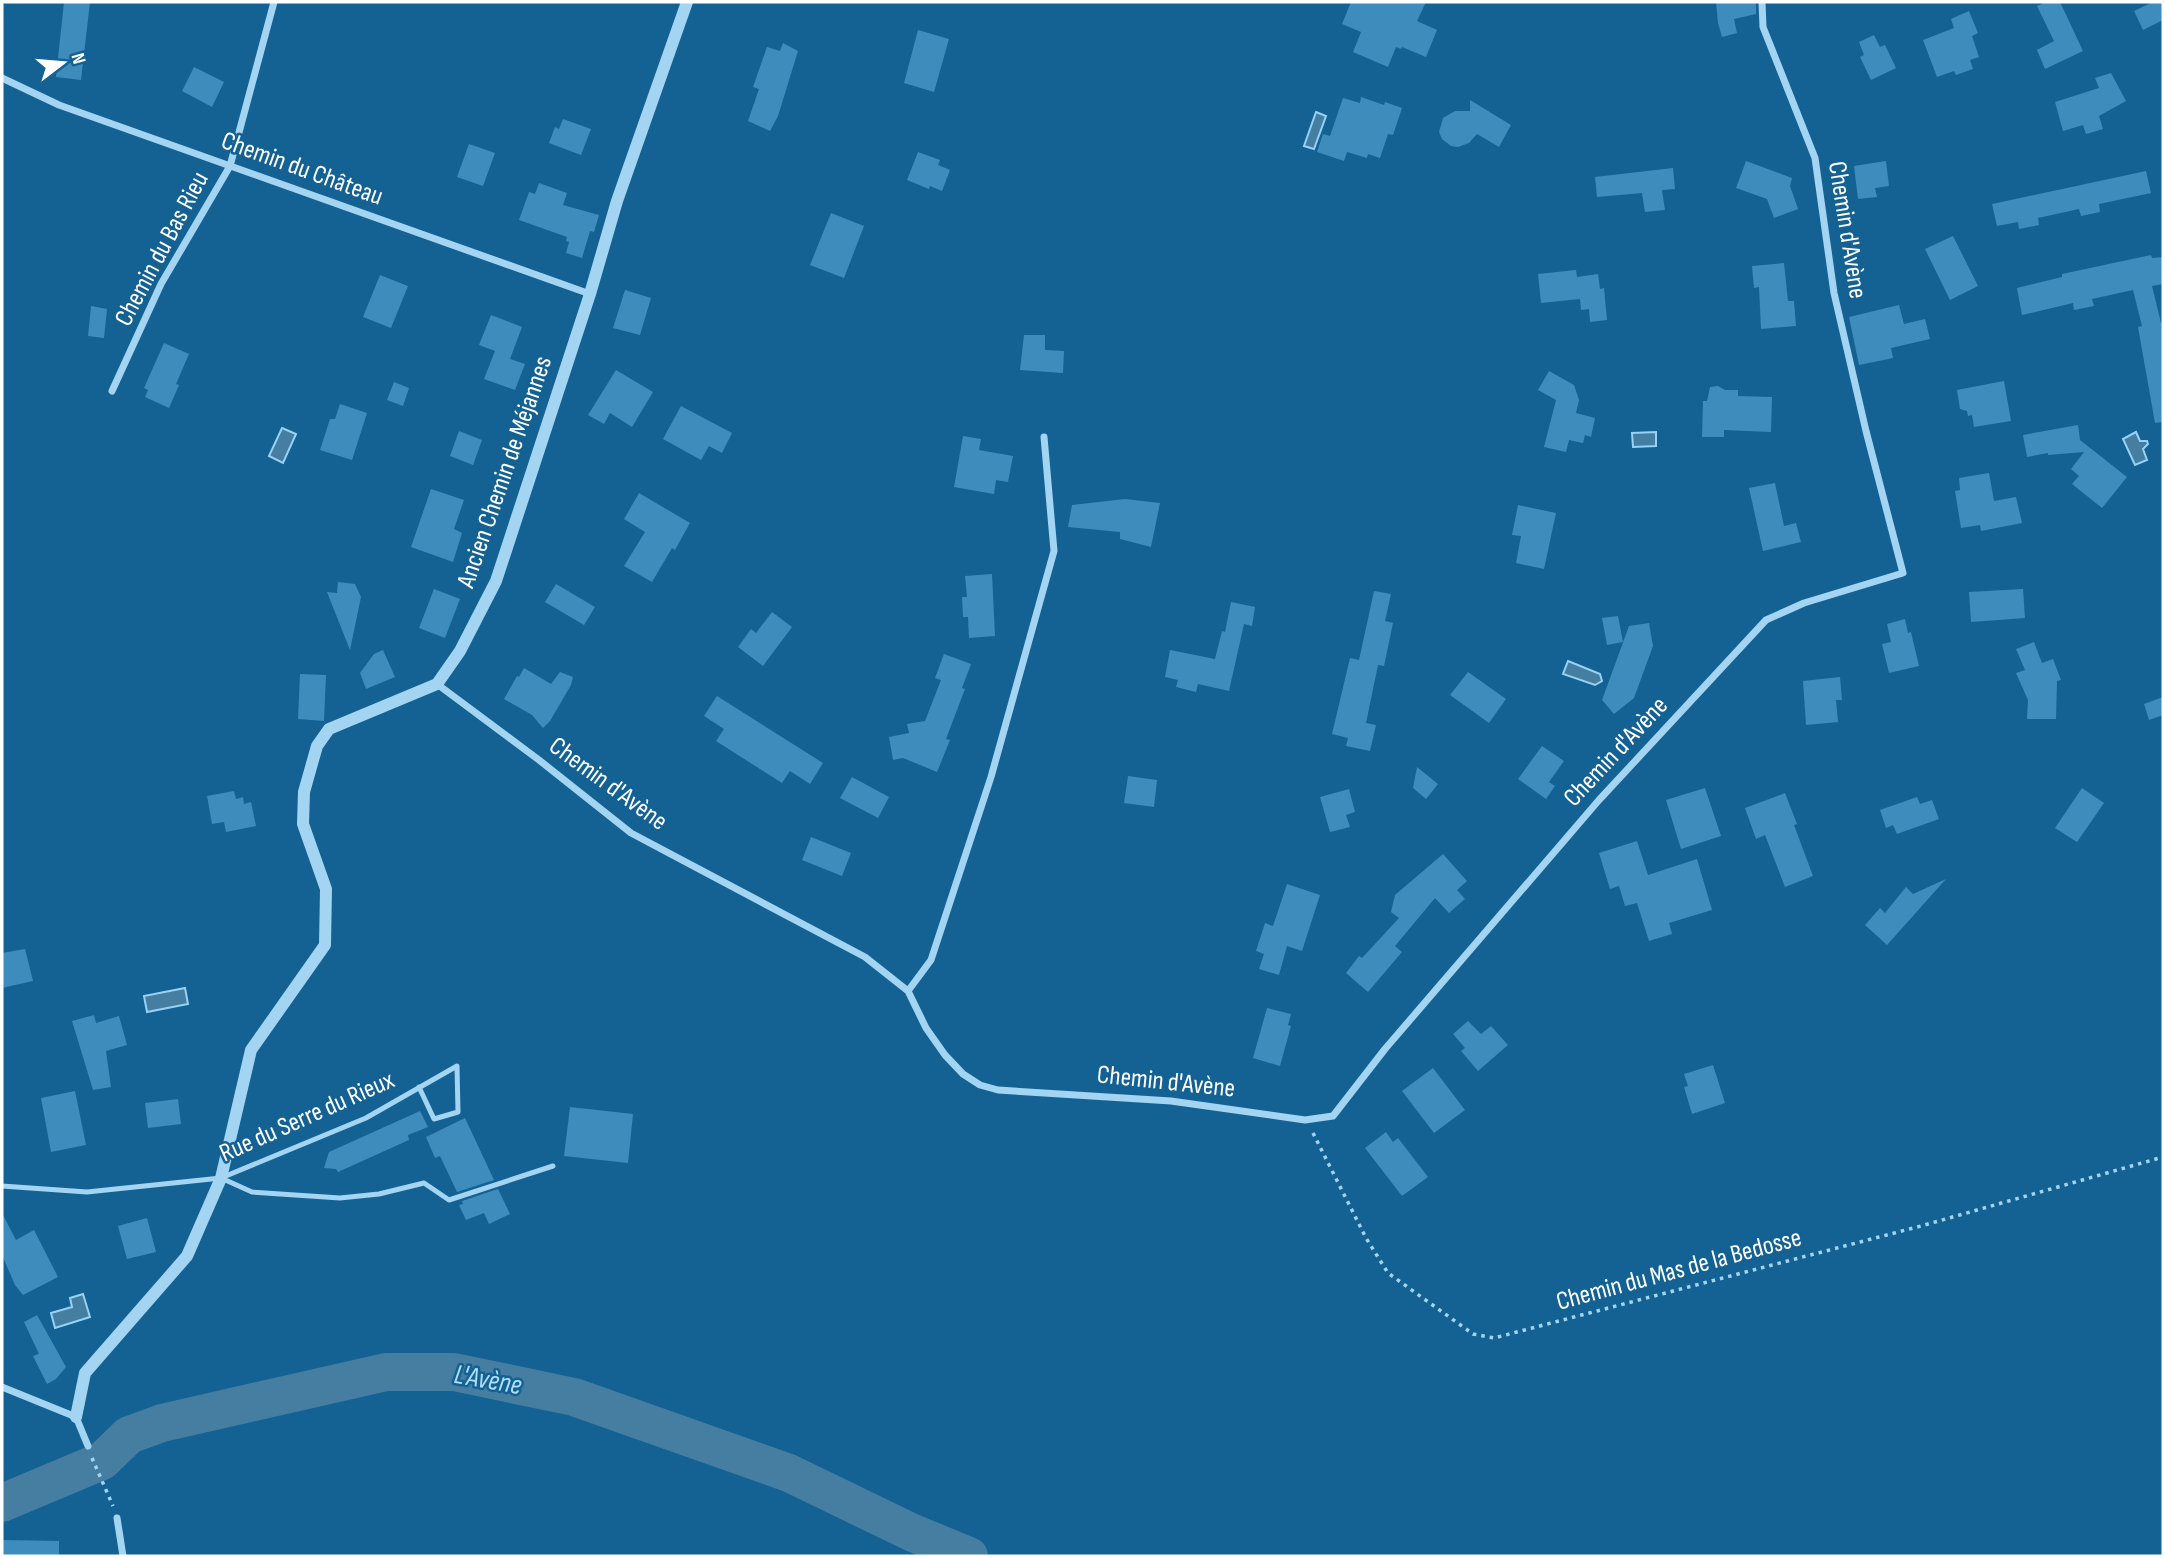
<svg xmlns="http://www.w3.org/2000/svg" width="2165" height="1558" font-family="'Sofia Sans Condensed',sans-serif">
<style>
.water{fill:#467ea1;stroke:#95d2f5;stroke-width:2}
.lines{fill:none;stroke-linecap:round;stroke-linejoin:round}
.river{stroke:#467ea1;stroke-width:38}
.building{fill:#3d8cbc}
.path{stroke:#a3d4f2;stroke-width:3.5;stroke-dasharray:3.5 5;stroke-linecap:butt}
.service{stroke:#a3d4f2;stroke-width:5}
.minor{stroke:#a3d4f2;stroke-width:7}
.tertiary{stroke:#a3d4f2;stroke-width:12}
.labels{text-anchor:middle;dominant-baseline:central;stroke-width:5;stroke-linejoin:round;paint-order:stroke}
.street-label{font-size:26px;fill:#fff;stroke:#146294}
.water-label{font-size:28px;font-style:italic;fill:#afdef9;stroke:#146294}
</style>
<rect width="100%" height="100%" fill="#146294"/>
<!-- water -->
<path class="water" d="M1316 112 1326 116 1314 149 1304 146Z
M282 428 296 434 283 463 269 456Z
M1656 432V446L1633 447 1632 433Z
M2136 432 2140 441H2147L2148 444 2143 449 2147 460 2135 465 2123 439Z
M1568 661 1600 674 1602 681 1595 685 1563 674Z
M185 988 188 1004 147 1012 144 996Z
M83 1294 90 1317 55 1328 51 1313 72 1307 70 1298Z"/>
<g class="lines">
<!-- river -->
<path class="river" d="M2 1503 102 1461 129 1435 162 1423 386 1372H454L574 1397 789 1473 913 1533 969 1556"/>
</g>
<!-- building -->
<path class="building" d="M64 2H90L81 80 56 77Z
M1351 2H1426L1417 21 1437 30 1426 57 1402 47 1401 49 1396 47 1388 67 1353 52 1361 32 1342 24Z
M1716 2H1756V14L1734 19 1737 33 1722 37 1718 23Z
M2046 2H2060L2083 51 2045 69 2037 50 2054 41 2037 6Z
M2153 2H2163V20L2143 30 2134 11Z
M1969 11 1978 33 1972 36 1979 57 1970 60 1973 69 1956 75 1954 71 1937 77 1923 40 1954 28 1951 19Z
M918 30 949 39 934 92 904 83Z
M1874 35 1880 47 1885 45 1896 68 1871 80 1860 57 1864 55 1859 42Z
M783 43 798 51 778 116 770 131 748 121 759 89 753 87 767 47 780 51Z
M194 67 224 82 212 107 182 91Z
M2111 73 2126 101 2099 116 2103 129 2086 134 2083 125 2063 131 2055 102 2099 88 2095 78Z
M1361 97 1384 105 1385 102 1402 108 1393 135 1388 134 1380 158 1368 154 1367 158 1347 152 1344 161 1317 152 1323 134 1330 136 1343 98 1360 103Z
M1470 100 1511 125 1499 147 1477 134 1469 143 1458 147 1451 146 1442 139 1439 132 1443 118 1455 111H1470Z
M563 119 591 129 581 155 549 143 555 127 559 129Z
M469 144 495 153 483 186 457 177Z
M918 152 940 160 938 165 950 170 942 191 930 186 929 189 907 180Z
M1746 161 1792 178 1790 186 1798 209 1774 218 1767 199 1736 188Z
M1886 161 1889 186 1875 188 1877 197 1858 199 1854 166Z
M1673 168 1675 189 1662 190 1665 210 1645 212 1642 193 1597 197 1595 177Z
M2146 171 2151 193 2099 204 2100 212 2081 216 2079 209 2038 218 2039 225 2019 229 2018 222 1997 226 1992 204Z
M539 183 567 193 563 205 599 215 594 232 590 231 582 258 566 253 569 242 566 241 567 237 519 220 529 192 535 194Z
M831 213 864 226 844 278 810 265Z
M1953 236 1978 286 1950 300 1925 249Z
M2151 255 2152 258 2163 257V284L2152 286 2161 323H2163V422L2155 423 2138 327 2142 326 2133 290 2092 299 2094 306 2074 310 2073 303 2022 315 2017 288 2062 277V274Z
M1784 263 1788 301H1794L1796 326 1761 329 1759 287 1754 288 1752 266Z
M1576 270 1577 277 1598 274 1600 289 1604 288 1607 320 1590 322 1589 309 1581 310 1580 299 1541 303 1538 274Z
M380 275 408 286 391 328 363 317Z
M625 290 651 298 640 335 613 328Z
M1899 305 1904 324 1925 319 1930 339 1891 348 1893 358 1859 365 1849 317Z
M91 306 107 309 104 338 88 336Z
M491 315 522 327 510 359 525 364 515 390 484 379 495 351 479 345Z
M1024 335H1045V350L1064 351 1063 373 1020 370Z
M164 343 189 354 176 384 179 385 169 408 145 397 148 390 144 388Z
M616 370 653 392 632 427 610 413 604 424 588 415Z
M1549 371 1574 385 1579 400 1576 413 1595 418 1591 437 1585 435 1583 443 1569 440 1566 452 1544 447 1556 400 1538 390Z
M2004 381 2011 421 1974 427 1972 415 1968 416 1967 411 1960 409 1957 390Z
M394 382 409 388 403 406 387 400Z
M1718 386 1725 390H1738V396L1772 397 1771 432 1724 430V437H1702L1703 401H1707L1710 387Z
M340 404 367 413 352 460 320 450 330 419H335Z
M681 406 732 433 722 453 709 446 701 460 663 439Z
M2078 425 2080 440 2127 477 2102 508 2072 484 2079 476 2071 469 2084 452 2048 455V453L2027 457 2023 435Z
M459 431 482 440 473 465 450 456Z
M963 436 981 439 979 450 1013 456 1008 482 996 480 994 494 954 487Z
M1989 473 1994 501 2016 497 2022 523 1981 531 1980 525 1961 528 1955 491 1960 490 1959 478Z
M1775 483 1784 526 1796 523 1801 542 1763 551 1749 488Z
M431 489 464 500 454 529 462 533 453 562 411 547Z
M639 493 690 523 675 550 672 548 652 582 624 566 645 532 624 519Z
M1125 499 1160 503 1151 547 1120 539V532L1068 527 1072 505Z
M1518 505 1556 513 1544 569 1516 563 1521 536 1512 535Z
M992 574 995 636 969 638 968 617H963L962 597H967L965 576Z
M338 582 355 584 361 597 350 650 327 592 337 593Z
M556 584 595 607 584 625 545 602Z
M434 589 460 599 445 638 419 628Z
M2023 589 2025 618 1971 622 1969 592Z
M1374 591 1391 594 1385 621 1393 623 1384 666 1378 665 1366 723 1376 725 1370 751 1346 746 1348 738 1332 734 1350 658 1359 660Z
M1231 602 1255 607 1252 626 1244 624 1229 691 1198 684 1196 692 1176 687 1178 680 1165 677 1170 650 1215 659 1222 631 1225 632Z
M772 612 792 627 763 666 738 647 751 629 756 633Z
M1618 616 1623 642 1607 645 1602 618Z
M1905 619 1908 633 1911 632 1919 666 1889 673 1882 644 1891 642 1887 624Z
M1649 623 1653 646 1634 698 1614 714 1602 700 1629 626Z
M2034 642 2042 663 2053 659 2061 680 2057 681 2056 719H2027L2028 700 2016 673 2025 670 2016 649Z
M383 650 395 677 366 689 360 673 374 654Z
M944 654 971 664 962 688 965 689 946 739 950 740 937 772 903 758 893 760 889 737 909 733 907 724 925 721 941 680 935 678Z
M524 668 551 684 560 672 573 677 571 685 550 721 543 728 532 715 504 699 517 676 519 677Z
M1468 672 1506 699 1489 723 1450 695Z
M300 674 326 675 324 721 298 719Z
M1840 677 1842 700H1836L1838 722 1806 725 1803 681Z
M717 696 823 763 810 784 790 771 782 783 716 741 724 729 704 716Z
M2163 697V715L2149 720 2144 704Z
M1542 746 1564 761 1549 782 1555 786 1546 799 1518 779Z
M1417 767 1438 784 1426 799 1413 788Z
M1128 776 1157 780 1154 807 1124 803Z
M852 777 889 797 878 818 840 798Z
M1705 788 1721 836 1681 849 1666 800Z
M2082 788 2104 803 2077 842 2055 828Z
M1349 789 1355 812 1346 815 1350 827 1330 832 1320 797Z
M234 791 236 799 243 797 244 804 251 802 256 826 226 832 224 822 212 824 207 796Z
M1785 793 1797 824 1794 825 1813 876 1785 887 1765 835 1756 839 1745 808Z
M1917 797 1920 804 1932 800 1939 819 1897 834 1893 825 1886 828 1880 810Z
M811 837 851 853 842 876 802 860Z
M1637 841 1648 875 1697 859 1712 910 1669 923 1672 934 1649 941 1637 903 1625 906 1619 886 1610 889 1599 853Z
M1443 854 1467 881 1457 890 1465 899 1449 913 1435 898 1395 946 1402 952 1368 992 1346 973 1359 956 1362 958 1399 918 1391 912 1395 895Z
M1946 879 1887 945 1865 925 1880 908 1885 913 1906 887 1913 894Z
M1287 884 1320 895 1302 951 1287 946 1279 975 1259 969 1264 954 1256 951 1265 923 1273 926Z
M25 949 33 981 2 988V953Z
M1267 1008 1291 1014 1288 1025 1291 1026 1280 1066 1253 1058Z
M94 1015 96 1023 119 1016 127 1045 106 1051 111 1087 93 1090 72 1021Z
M1468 1021 1481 1034 1491 1026 1508 1045 1478 1071 1461 1051 1465 1048 1453 1034Z
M1713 1065 1725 1103 1692 1114 1684 1087 1688 1086 1684 1074Z
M1433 1068 1465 1110 1434 1133 1402 1091Z
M75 1091 86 1145 51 1152 41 1098Z
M178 1099 181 1124 148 1128 145 1103Z
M570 1107 633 1114 628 1163 564 1156Z
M420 1111 428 1127 408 1135 409 1140 338 1172 336 1169 324 1168 329 1152Z
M465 1118 494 1180 457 1192 440 1156 435 1158 426 1137Z
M1386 1132 1393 1142 1398 1138 1428 1177 1402 1196 1365 1148Z
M498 1189 510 1214 489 1224 484 1213 466 1220 459 1205 463 1204 462 1201Z
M2 1213 16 1240 34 1230 58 1277 23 1295 15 1285 2 1255Z
M147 1218 156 1252 127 1259 118 1226Z
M37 1315 66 1367 56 1379 47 1384 33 1356 39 1354 24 1322Z
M3 1540 59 1541V1556H3Z"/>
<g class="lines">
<!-- path -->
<path class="path" d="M1313 1133 1366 1238 1388 1273 1473 1334 1494 1338 1921 1226 2163 1157
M92 1458 113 1506"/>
<!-- service -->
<path class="service" d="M221 1178 252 1192 340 1198 379 1194 424 1183 449 1200 553 1166
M2 1186 87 1192 221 1178 366 1118 457 1066 458 1112 434 1119 419 1087"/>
<!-- minor -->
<path class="minor" d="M2 78 59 105 590 294
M112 391 161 284 230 166 274 2
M437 684 539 760 631 833 865 957 908 991 926 1028 945 1055 963 1074 980 1085 998 1090 1171 1101 1305 1120 1333 1116 1385 1049 1599 800 1766 620 1804 603 1903 573 1866 431 1834 293 1815 158 1763 27 1762 2
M908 991 931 960 991 777 1054 551 1044 437
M2 1387 76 1417 88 1446
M117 1518 123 1556"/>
<!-- tertiary -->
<path class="tertiary" d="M76 1417 85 1373 187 1256 221 1178 251 1050 325 945 326 889 303 824 304 792 317 746 329 729 437 684 460 651 496 581 590 294 617 201 687 2"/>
</g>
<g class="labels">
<!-- street labels -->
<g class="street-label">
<text transform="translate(302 169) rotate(20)">Chemin du Château</text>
<text transform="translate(1847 230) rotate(81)">Chemin d'Avène</text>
<text transform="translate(162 249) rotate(-62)">Chemin du Bas Rieu</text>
<text transform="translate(505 472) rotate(-71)">Ancien Chemin de Méjannes</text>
<text transform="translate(1616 752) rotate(-47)">Chemin d'Avène</text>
<text transform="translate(608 784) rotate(36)">Chemin d'Avène</text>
<text transform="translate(1166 1082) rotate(6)">Chemin d'Avène</text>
<text transform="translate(307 1117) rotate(-24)">Rue du Serre du Rieux</text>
<text transform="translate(1679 1270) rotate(-15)">Chemin du Mas de la Bedosse</text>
</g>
<!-- water labels -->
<g class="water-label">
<text transform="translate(488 1380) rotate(10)">L'Avène</text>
</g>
</g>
<!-- border -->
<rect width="2165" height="1558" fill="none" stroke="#ffffff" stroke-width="7"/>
<!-- north arrow -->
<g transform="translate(63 63) rotate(74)" stroke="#146294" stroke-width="5" paint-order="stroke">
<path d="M0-5L12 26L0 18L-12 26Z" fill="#ffffff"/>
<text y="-10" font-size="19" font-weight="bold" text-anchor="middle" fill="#ffffff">N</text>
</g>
</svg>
